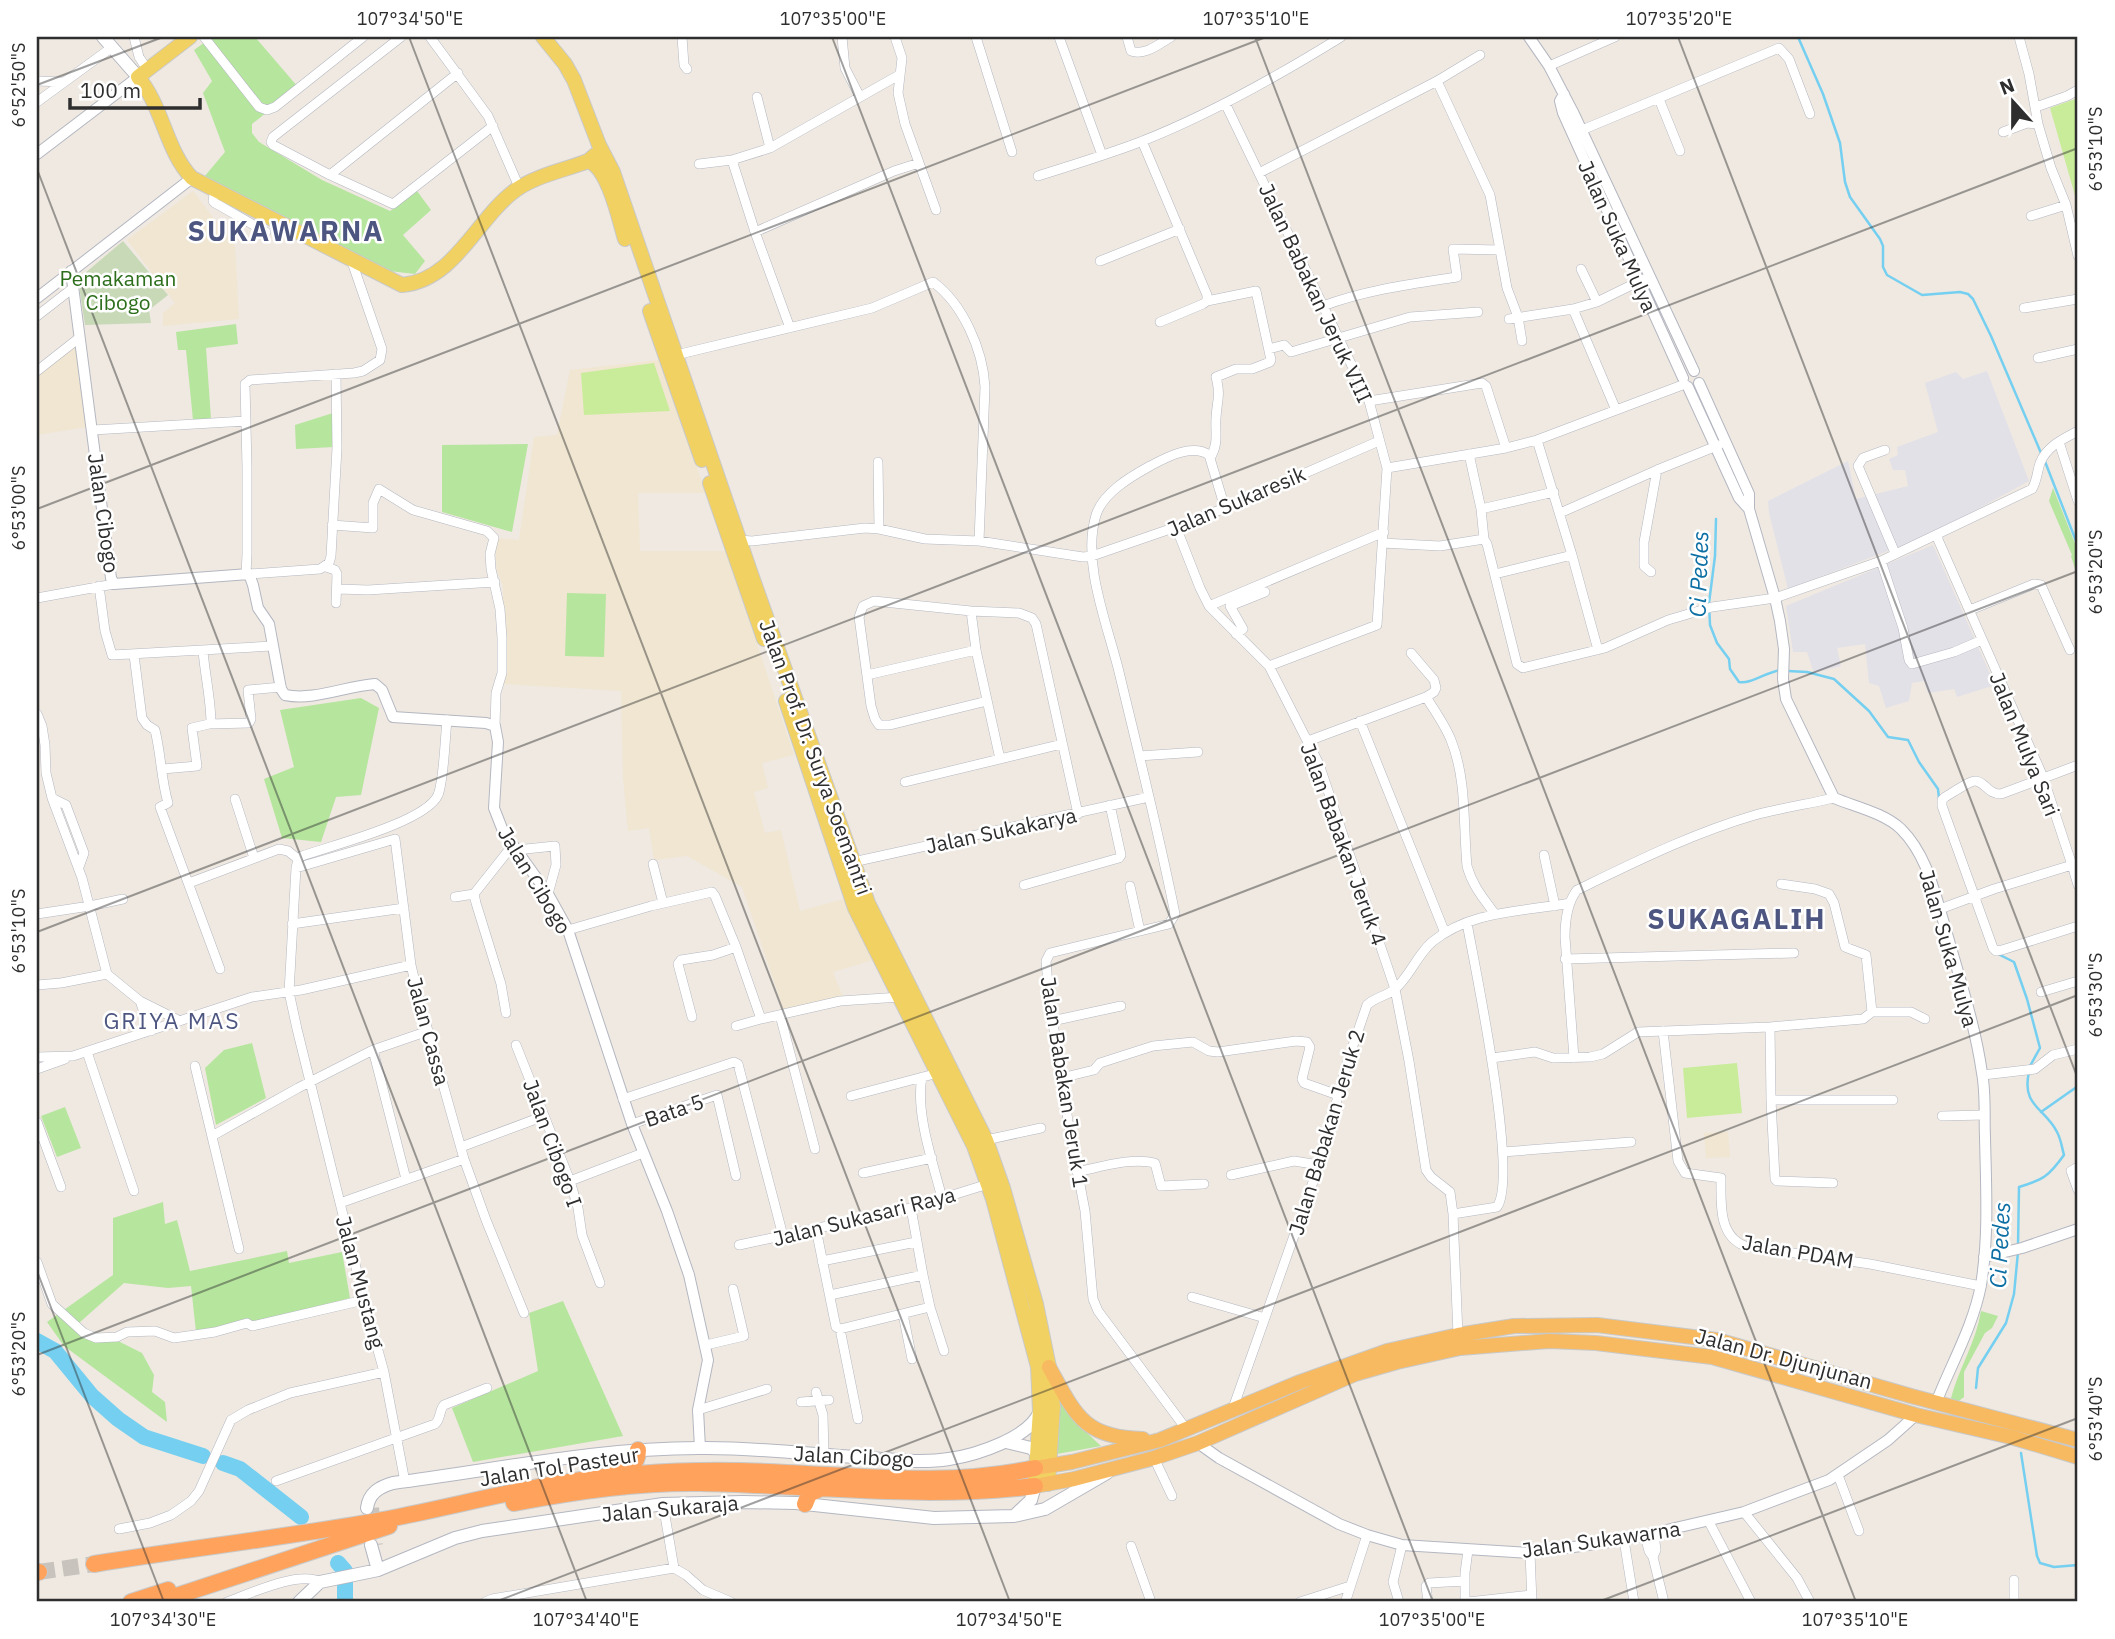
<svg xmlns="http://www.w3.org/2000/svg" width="2115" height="1639" font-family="'IBM Plex Sans',sans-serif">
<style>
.industrial{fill:#e3e1e8}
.education{fill:#f0e6d1}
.green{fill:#b6e59e}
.cemetery{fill:#c8d9b8}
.pitch{fill:#c9ec9a}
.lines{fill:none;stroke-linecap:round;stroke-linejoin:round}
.stream{stroke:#75cff0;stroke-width:2.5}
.river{stroke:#75cff0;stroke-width:16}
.secondary-tunnel{stroke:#c8c4bd;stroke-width:12;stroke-dasharray:12 6;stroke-linecap:butt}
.motorway-tunnel{stroke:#c8c4bd;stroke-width:16;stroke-dasharray:16 8;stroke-linecap:butt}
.minor-casing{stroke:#b4b7c1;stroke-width:10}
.tertiary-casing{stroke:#b4b7c1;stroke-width:12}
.secondary-casing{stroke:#b4b7c1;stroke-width:14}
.primary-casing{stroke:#c9c9c9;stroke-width:16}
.trunk-casing{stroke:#c9c9c9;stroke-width:16}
.motorway-casing{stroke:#c9c9c9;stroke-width:18}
.minor{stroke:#fff;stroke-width:9}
.tertiary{stroke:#fff;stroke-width:10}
.secondary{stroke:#fff;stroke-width:12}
.primary{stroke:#f2d163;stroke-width:14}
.trunk{stroke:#f8ba60;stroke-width:14}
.motorway{stroke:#ffa35c;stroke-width:16}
.ticks{fill:none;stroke:#2e2e2e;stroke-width:2;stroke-opacity:0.45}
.labels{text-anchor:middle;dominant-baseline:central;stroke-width:5;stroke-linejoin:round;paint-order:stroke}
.street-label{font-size:21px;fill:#2e2e2e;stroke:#fff}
.park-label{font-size:21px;fill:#2c6e1b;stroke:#fff}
.water-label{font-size:23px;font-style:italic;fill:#0d6fa3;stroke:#fff}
.neighbourhood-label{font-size:23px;letter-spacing:2px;fill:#4d5680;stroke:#fff}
.district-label{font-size:28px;font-weight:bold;letter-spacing:2px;fill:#4d5680;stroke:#fff}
.neatline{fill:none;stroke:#2e2e2e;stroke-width:2.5}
.ticks-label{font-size:18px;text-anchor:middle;fill:#2e2e2e}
</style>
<rect width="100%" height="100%" fill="#efe9e1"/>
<!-- industrial -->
<path class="industrial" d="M1987 371 2029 481 1930 535 1788 589 1769 513 1768 501 1848 461 1856 499 1908 486 1905 470H1893L1889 459 1898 455 1897 447 1938 432 1925 383 1956 372 1963 379Z
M1933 545 1995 685 1957 697 1954 689 1928 693 1924 681 1912 683 1909 701 1886 708 1879 686 1869 683 1865 644 1837 648 1841 666 1814 673 1807 652H1793L1786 606Z"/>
<!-- education -->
<path class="education" d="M193 191 235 246 239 319 163 326V313L175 303 127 240Z
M76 344 87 427 37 435V374Z
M659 360 706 493H638L640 551H726L794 755 762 763 768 788 754 792 765 833 781 830 800 911 847 898 873 960 833 972 843 997 784 1011 742 887 687 856 654 860 649 828 628 831 623 778 621 691 504 684 503 586 497 571 495 548 497 538 519 540 534 437 557 435 570 370Z
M1728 1132 1730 1157 1706 1158 1704 1133Z"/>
<!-- green -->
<path class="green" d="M212 37H255L298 87 252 124V133L259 142 322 180 390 211 417 191 431 210 403 235 425 261 415 274 389 271 204 177 225 152 203 93 212 81 194 50Z
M236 324 238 344 206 348 211 419 193 420 186 350H178L176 332Z
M333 413 334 447 296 449 295 425Z
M528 444 512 532 442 512V445Z
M2053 488 2078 551V578L2071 556 2072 555 2049 501Z
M567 593 606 594 604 657 565 656Z
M361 698 379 708 361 795 336 797 321 842 282 838 264 779 294 767 280 710Z
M252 1043 266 1098 216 1125 205 1068 224 1050Z
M65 1107 81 1148 57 1157 41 1116Z
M163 1202 165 1224 177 1220 190 1271 287 1251 289 1263 342 1252 350 1298 218 1333 196 1332 191 1286 168 1288 124 1283 79 1323 92 1337 116 1340 142 1353 154 1375 152 1392 165 1402 167 1422 64 1346 47 1322 113 1275V1218Z
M563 1301 623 1436 473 1462 452 1408 538 1371 529 1313Z
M1981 1311 1998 1316 1992 1328 1985 1333 1964 1372V1397L1956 1403 1951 1398C1959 1368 1976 1342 1981 1311Z
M1059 1397 1072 1419 1101 1446 1057 1454Z"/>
<!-- cemetery -->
<path class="cemetery" d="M123 241 168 295 149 310 151 323 85 325 78 279Z"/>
<!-- pitch -->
<path class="pitch" d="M2078 98V206L2050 108Z
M654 363 670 411 584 415 581 373Z
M1737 1063 1742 1113 1687 1118 1683 1068Z"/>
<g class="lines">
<!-- stream -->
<path class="stream" d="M1798 37 1823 94 1840 143 1845 182 1850 197 1880 239 1883 246V267L1887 275 1922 295 1960 292 1968 294 1973 299 1991 336 2041 453
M2044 459 2078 546
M1716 519 1715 556 1709 603 1710 625 1717 643 1729 659 1730 669 1739 682C1752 684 1765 672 1781 670
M1788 671 1807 672 1834 679 1869 711 1888 737 1908 740 1919 762 1938 789 1939 798
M2000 955 2014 962 2027 999 2040 1048 2030 1066
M2041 1112 2078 1086
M2018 1246 2019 1187C2043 1180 2049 1176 2064 1155 2062 1148 2061 1139 2057 1132 2045 1108 2021 1106 2029 1072
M1976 1388 1978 1368 2006 1323 2014 1294 2018 1252
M2021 1453 2037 1556 2040 1563 2054 1567 2078 1565"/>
<!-- river -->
<path class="river" d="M37 1341 55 1351 92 1396 118 1419 144 1437 203 1456
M223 1463 240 1469 301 1517
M338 1563 345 1571V1602"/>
<!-- secondary-tunnel -->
<path class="secondary-tunnel" d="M373 1508 377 1545"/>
<!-- motorway-tunnel -->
<path class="motorway-tunnel" d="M39 1572 94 1564"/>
<defs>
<path id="minor" d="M134 37 139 57 147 69
M204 37 259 107 267 110 275 107 363 37
M401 37 273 137 271 142 273 145 330 175 393 204 493 126
M430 37 488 116 519 187
M682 37 684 65 687 69
M842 37 845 68 860 97
M895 37 902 58 898 93 905 124 936 210
M976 37 1012 152
M1059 37 1102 155
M1127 37 1131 51C1145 56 1159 44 1171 37
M2019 37 2029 74 2038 124 2051 168 2066 205 2078 256
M1549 66 1615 37
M37 81 64 82
M1437 81 1490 195 1507 288 1518 317 1522 341
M757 97 770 148
M1659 99 1680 151
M37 102 111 48
M1225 103 1369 401 1387 468 1377 625 1269 666
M2036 107 2067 96 2078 90
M1582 130 1779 48 1789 59 1810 114
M2003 132 2027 123 2038 124
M1142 141 1207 295V301L1203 304 1160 322
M699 164 732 160
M1259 173 1437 81 1480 55
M330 175 458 73
M1038 176C1072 165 1106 155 1140 142 1209 115 1278 76 1341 37
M215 189 213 201 215 203 266 232
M2031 216 2066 205
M755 232 894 171 919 163
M1100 261 1180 229
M1581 269 1597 302
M1207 301 1256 291 1271 360 1270 362 1252 369H1236L1216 377C1221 397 1217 399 1216 418 1215 433 1219 444 1210 458
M1323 306C1366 290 1412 284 1457 277L1453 249 1500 250
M2024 308 2078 299
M1573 309 1616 410
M37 316 73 288
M1509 319 1573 309 1597 302 1644 279
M790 328 755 232 732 160 770 148 899 75
M1269 349 1284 345 1291 352 1410 317 1478 312
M676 355 872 308 933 282C963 304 983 350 985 387L979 541
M2038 358 2078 349
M37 371 79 338
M1369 401 1482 383 1486 386 1506 448
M93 430 246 421
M2059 442 2078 501
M1885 450 1863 458 1858 466 1895 553
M1469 454 1481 509 1484 539
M878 462 879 529
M1387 468 1506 448 1537 440 1685 384
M1481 509 1554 492
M1560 513 1657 470 1719 445
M332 525 373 528V503L379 489 413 510 487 531 494 538 490 554 491 569 500 609 502 638V673L496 693 495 726
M1176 527 1200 588 1209 606 1269 666 1319 764 1395 989 1409 1061 1426 1170 1431 1177 1450 1192 1453 1214 1458 1335
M1936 535 2043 777 2072 865 1994 889 1940 909
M739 540 752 541 865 528 879 529 925 539 979 541 1083 557 1092 556 1176 527 1225 508 1379 441
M1382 543 1440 546 1484 539 1487 544 1517 664 1523 668 1605 648 1668 620 1712 607 1775 598 1881 561 2032 489C2037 481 2037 472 2040 463 2047 446 2063 439 2078 431
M1572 555 1598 650
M1881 561 1903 628 1909 660 1912 664 1954 652 1982 640
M326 567 335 570 337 574 336 603
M1651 572 1644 566V542L1657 470
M246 574 247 554V467L245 384 250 380 354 373 363 371 380 360 382 349 351 259
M249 574 320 569 329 563 331 556 337 448 336 374
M1495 574 1572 555 1537 440
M99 586 105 631 112 655 272 646
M338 589 368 590 495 582
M37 598 114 584
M1209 606 1384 532
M1970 610 2034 584 2041 585 2070 650
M971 611 976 650 1000 759
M1236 634 1243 629 1230 606 1265 592
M203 651C205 675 211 700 211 724
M1411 653 1434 680 1436 688 1434 692 1426 697
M134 655 142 718 147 725 155 730C161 754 161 779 168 803L160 807 220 969
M867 675 976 650
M987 701 890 725H879L875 719 871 706 859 617 863 606 874 601 971 611 1019 613 1032 618 1036 624 1078 814
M37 714 42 726 45 745 46 773 52 798 82 878 107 974
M1360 721 1445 933
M1308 741 1426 697C1435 711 1445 725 1451 740 1467 780 1463 824 1467 866 1472 885 1483 898 1495 914
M1139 756 1198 752
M2078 765 2001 794C1988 794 1986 783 1976 781 1970 780 1951 794 1945 797L1942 800V806L1993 948 1996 951 2002 950 2078 926
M163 769 197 766 192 728 209 724 249 723 251 719 248 690 281 687
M905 782 1062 744
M52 798 66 805 84 853 79 867
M235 799 254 858
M516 850 555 846 556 865 548 894
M1544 855 1555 906
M853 862 1149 797
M653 864 663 903
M2072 865 2078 885
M296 868 395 839 411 965 419 999 464 1159 486 1220 524 1313
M189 883 279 849 288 851 298 859
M1781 884 1815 889 1829 894 1834 903 1845 947 1866 955 1872 1012
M1024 885 1119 858 1121 855 1110 805
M1130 886 1140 931
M455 897 474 894
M37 914 90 906 123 899
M292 924 404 908
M568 930 651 906 712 892 715 896 736 947 761 1019 840 1001 900 997
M1565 959 1794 953
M37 985 61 983 107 974 140 1001 180 1021
M2041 992 2078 981
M140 1001 151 1031
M1872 1012H1911L1925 1019
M506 1013 501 984 476 903 474 894 512 846
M780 1015 815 1149
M692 1017 678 964 681 960 713 955 736 947
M1052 1021 1121 1006
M736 1026 761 1019
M1770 1027 1771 1100 1775 1179 1777 1181 1833 1183
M1663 1031 1678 1161 1685 1173 1721 1178C1721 1202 1718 1236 1745 1246L1870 1264 1981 1286
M516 1045 570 1181 578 1208 582 1235 600 1283
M373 1050 406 1179
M87 1052 134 1191
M37 1057 73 1056 252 997 301 990 411 965
M1492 1058 1535 1052 1553 1058 1590 1057 1603 1054 1638 1032 1770 1027 1863 1019 1872 1012
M1574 1058 1565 937C1565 921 1567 903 1577 890 1635 862 1693 833 1755 815 1781 808 1808 804 1834 798
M195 1066 239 1249
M37 1069 65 1059
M1983 1075 2035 1069 2053 1055 2078 1049
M922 1077C915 1112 933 1163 942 1198
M1061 1078 1094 1070 1100 1063 1153 1046 1193 1042 1209 1051 1218 1052 1296 1041 1307 1042 1310 1047 1302 1079 1304 1083 1338 1095
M851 1096 938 1073
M623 1099 734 1062 738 1064 783 1236
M1771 1100H1893
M1942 1116 1984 1115
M37 1122 61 1187
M632 1124 717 1095 736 1176
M212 1136 298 1088 373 1050 428 1031
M986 1140 1041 1128
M461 1147 544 1116
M1503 1152 1631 1142
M2078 1167 2071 1171 2078 1190
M1077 1172C1101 1167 1131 1157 1155 1163L1161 1186 1204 1184
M863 1173 932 1158
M1231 1175 1294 1161 1319 1165
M570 1181 643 1153
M340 1203 464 1159
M1453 1214 1497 1207C1519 1176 1475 968 1467 923
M816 1229 836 1327 840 1329 930 1307 923 1275 911 1208
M739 1245 911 1208 988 1184
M822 1261 916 1242
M37 1262 52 1304 84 1333 96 1338 117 1337 127 1332 155 1331 174 1338 215 1332 247 1323 252 1326 364 1300
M830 1295 923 1275
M1192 1297 1265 1318
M930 1307 944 1351
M903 1314 912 1359
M840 1329 858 1419
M706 1345 744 1336 733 1289
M816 1392 823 1415 824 1456
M801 1402 829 1400
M698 1410 767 1389
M1232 1411 1319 1165 1348 1060 1367 1005C1375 997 1387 996 1395 989 1410 976 1417 955 1432 942 1471 910 1523 912 1570 903
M1187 1430 1098 1311 1093 1299 1085 1211 1068 1121 1049 997 1046 961 1050 953 1169 924 1175 914C1159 834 1139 755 1120 676 1109 628 1081 564 1096 515 1103 493 1130 477 1150 466 1165 458 1192 443 1209 455L1225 508
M1154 1458 1172 1496
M1838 1475 1859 1531
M276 1481 435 1424C441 1419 439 1410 444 1405L487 1388
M405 1482 384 1372 364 1300 297 1029 289 992 296 868 298 859 302 856C330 846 426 822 438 795 444 780 445 738 447 720
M663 1504 674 1568
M1744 1512 1797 1578 1810 1602
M1709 1522 1751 1602
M119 1529 150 1523 171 1515 191 1501 199 1491 231 1420 248 1410 290 1393 384 1372
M1645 1536 1649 1551 1653 1557 1664 1602
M1624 1540 1634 1602
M1131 1546 1151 1602
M1530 1553 1532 1602
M1653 1557 1656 1550 1654 1534
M2014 1580V1602
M1346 1600 1367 1535
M227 1602C249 1594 300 1570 320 1582
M485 1602 492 1599 674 1568 686 1575 703 1590 731 1602
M1300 1602 1350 1586
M1399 1602 1393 1582 1402 1545
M1428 1602 1426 1586 1429 1583 1465 1581
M1465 1602V1573L1468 1550
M1468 1602 1531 1595"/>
<path id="tertiary" d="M1529 37 1549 66 1574 114 1694 371
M1564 94 1560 101 1563 113 1683 378
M37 154 138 77
M71 271 111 578 114 584 249 574 253 585 258 608 269 624 281 689 285 695C314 701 346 686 375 684L382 690 393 717 486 723 495 726 498 742 494 808 503 831 548 894 568 930 632 1124 667 1211 689 1275 708 1360 698 1410 700 1448
M37 298 192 178
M1699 383 1749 494V509L1775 598 1780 621 1784 649 1783 679 1786 699 1834 798C1856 807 1884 813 1901 829 1928 856 1935 895 1946 930 1959 977 1975 1024 1982 1073 1986 1094 1984 1116 1985 1137 1986 1186 1989 1236 1981 1285 1973 1327 1951 1364 1936 1403
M1688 387 1739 498 1749 509
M1984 1257 2022 1248 2078 1229
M1198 1443 1219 1458 1339 1524 1367 1535 1402 1545 1530 1553 1624 1540 1744 1512 1829 1480 1888 1440 1916 1415"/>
<path id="secondary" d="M103 37 138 77
M1006 1442 1031 1448 1036 1452
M367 1508C369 1493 379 1487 393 1483 495 1470 596 1448 699 1448 756 1447 813 1455 869 1458 896 1460 923 1463 949 1459 976 1455 1030 1438 1040 1411
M1014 1516 1031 1500 1035 1486
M371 1545 378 1570
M299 1602 320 1582 378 1570 455 1538 482 1531 663 1504 743 1502 796 1503 934 1518 1014 1516 1045 1509 1107 1473"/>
<path id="primary" d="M190 37 138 77C163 107 166 151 192 178L402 285C456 280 477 217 517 189 538 175 565 170 588 161L595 155
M543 37 565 64 574 80 599 145 613 172 752 577 868 903 986 1140 1003 1188 1036 1304 1049 1367 1053 1407 1048 1484
M588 161C608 167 619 219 625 239
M650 311 702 460
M710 483 764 639
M786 701 855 908 974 1146 993 1199 1038 1367 1040 1410 1035 1486"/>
<path id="trunk" d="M1049 1367C1075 1414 1083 1438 1143 1439
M1035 1468 1072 1462 1160 1440 1300 1382 1387 1351 1458 1335 1514 1326 1597 1325 1717 1340 1911 1396 2078 1440
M1035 1486 1074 1479 1154 1458 1198 1443 1355 1374 1397 1362 1460 1348 1549 1341 1596 1343 1712 1357 1916 1415 2011 1437 2078 1457"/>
<path id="motorway" d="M615 1470C628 1467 638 1466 638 1450
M514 1503C575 1491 638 1482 700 1483 812 1485 923 1500 1035 1486
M805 1504 809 1494 821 1488
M94 1564C191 1548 290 1537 388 1519 471 1503 553 1479 638 1474 687 1470 737 1470 787 1473 869 1477 953 1486 1035 1468
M37 1572H39
M131 1602 168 1590
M158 1602 389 1526"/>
</defs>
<!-- minor casing -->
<use href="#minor" class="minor-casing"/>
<!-- tertiary casing -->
<use href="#tertiary" class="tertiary-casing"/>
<!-- secondary casing -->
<use href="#secondary" class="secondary-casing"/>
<!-- primary casing -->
<use href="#primary" class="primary-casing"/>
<!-- trunk casing -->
<use href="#trunk" class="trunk-casing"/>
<!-- motorway casing -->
<use href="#motorway" class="motorway-casing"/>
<!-- minor -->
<use href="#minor" class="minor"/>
<!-- tertiary -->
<use href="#tertiary" class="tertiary"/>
<!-- secondary -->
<use href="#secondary" class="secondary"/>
<!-- primary -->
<use href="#primary" class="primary"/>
<!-- trunk -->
<use href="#trunk" class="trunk"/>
<!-- motorway -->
<use href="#motorway" class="motorway"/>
</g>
<!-- ticks -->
<path class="ticks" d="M409 37 1010 1602M832 37 1433 1602M1255 37 1856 1602M1678 37 2078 1079M37 85 163 37M37 169 587 1602M37 509 1266 37M37 932 2078 148M37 1271 164 1602M37 1355 2078 571M495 1602 2078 995M1598 1602 2078 1418"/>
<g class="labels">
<!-- street labels -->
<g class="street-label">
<text transform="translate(1618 236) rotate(66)">Jalan Suka Mulya</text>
<text transform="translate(1316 293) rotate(65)">Jalan Babakan Jeruk VIII</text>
<text transform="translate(1236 501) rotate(-23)">Jalan Sukaresik</text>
<text transform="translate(104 513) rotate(82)">Jalan Cibogo</text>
<text transform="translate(2025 744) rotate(68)">Jalan Mulya Sari</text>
<text transform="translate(816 757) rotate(70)">Jalan Prof. Dr. Surya Soemantri</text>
<text transform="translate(1001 830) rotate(-12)">Jalan Sukakarya</text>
<text transform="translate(1344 844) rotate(70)">Jalan Babakan Jeruk 4</text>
<text transform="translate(535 880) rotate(59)">Jalan Cibogo</text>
<text transform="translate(1949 948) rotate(74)">Jalan Suka Mulya</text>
<text transform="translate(429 1031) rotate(75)">Jalan Cassa</text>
<text transform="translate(1065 1082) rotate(81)">Jalan Babakan Jeruk 1</text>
<text transform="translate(674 1110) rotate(-19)">Bata 5</text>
<text transform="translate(1326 1132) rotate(-73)">Jalan Babakan Jeruk 2</text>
<text transform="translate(553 1143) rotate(70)">Jalan Cibogo I</text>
<text transform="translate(864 1216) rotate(-14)">Jalan Sukasari Raya</text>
<text transform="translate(1798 1251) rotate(10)">Jalan PDAM</text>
<text transform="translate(361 1282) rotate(75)">Jalan Mustang</text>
<text transform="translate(1784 1358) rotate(15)">Jalan Dr. Djunjunan</text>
<text transform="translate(854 1456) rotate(3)">Jalan Cibogo</text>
<text transform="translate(559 1466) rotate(-9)">Jalan Tol Pasteur</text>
<text transform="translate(670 1508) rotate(-5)">Jalan Sukaraja</text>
<text transform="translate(1601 1539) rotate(-8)">Jalan Sukawarna</text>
</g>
<!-- park labels -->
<g class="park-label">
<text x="118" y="278">Pemakaman<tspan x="118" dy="24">Cibogo</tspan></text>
</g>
<!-- water labels -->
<g class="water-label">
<text transform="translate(1698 574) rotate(-88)">Ci Pedes</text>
<text transform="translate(1999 1245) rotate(-87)">Ci Pedes</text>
</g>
<!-- neighbourhood labels -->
<g class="neighbourhood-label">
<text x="172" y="1020">GRIYA MAS</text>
</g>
<!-- district labels -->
<g class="district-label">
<text x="286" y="230">SUKAWARNA</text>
<text x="1737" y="918">SUKAGALIH</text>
</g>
</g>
<!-- border -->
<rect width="2115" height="1639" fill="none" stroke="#ffffff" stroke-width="77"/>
<!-- north arrow -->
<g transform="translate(2013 102) rotate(339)" stroke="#ffffff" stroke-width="5" paint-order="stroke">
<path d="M0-5L12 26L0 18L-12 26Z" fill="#2e2e2e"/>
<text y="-10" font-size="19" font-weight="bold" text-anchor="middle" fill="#2e2e2e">N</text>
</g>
<!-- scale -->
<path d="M70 98v10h130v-10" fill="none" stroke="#2e2e2e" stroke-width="3.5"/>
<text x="80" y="98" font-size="21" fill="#2e2e2e" stroke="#ffffff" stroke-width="5" paint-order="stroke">100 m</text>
<rect x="38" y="38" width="2038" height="1562" class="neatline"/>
<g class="ticks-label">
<text x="410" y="25">107°34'50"E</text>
<text x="833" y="25">107°35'00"E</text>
<text x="1256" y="25">107°35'10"E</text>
<text x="1679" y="25">107°35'20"E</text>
<text transform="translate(19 85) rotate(-90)" y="6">6°52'50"S</text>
<text transform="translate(2096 149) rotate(-90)" y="6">6°53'10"S</text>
<text transform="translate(19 508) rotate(-90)" y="6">6°53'00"S</text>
<text transform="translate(2096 572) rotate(-90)" y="6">6°53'20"S</text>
<text transform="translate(19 931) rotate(-90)" y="6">6°53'10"S</text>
<text transform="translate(2096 995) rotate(-90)" y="6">6°53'30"S</text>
<text transform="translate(19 1354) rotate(-90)" y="6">6°53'20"S</text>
<text transform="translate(2096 1419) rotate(-90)" y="6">6°53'40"S</text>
<text x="163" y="1626">107°34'30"E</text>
<text x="586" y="1626">107°34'40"E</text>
<text x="1009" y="1626">107°34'50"E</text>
<text x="1432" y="1626">107°35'00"E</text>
<text x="1855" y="1626">107°35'10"E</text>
</g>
</svg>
